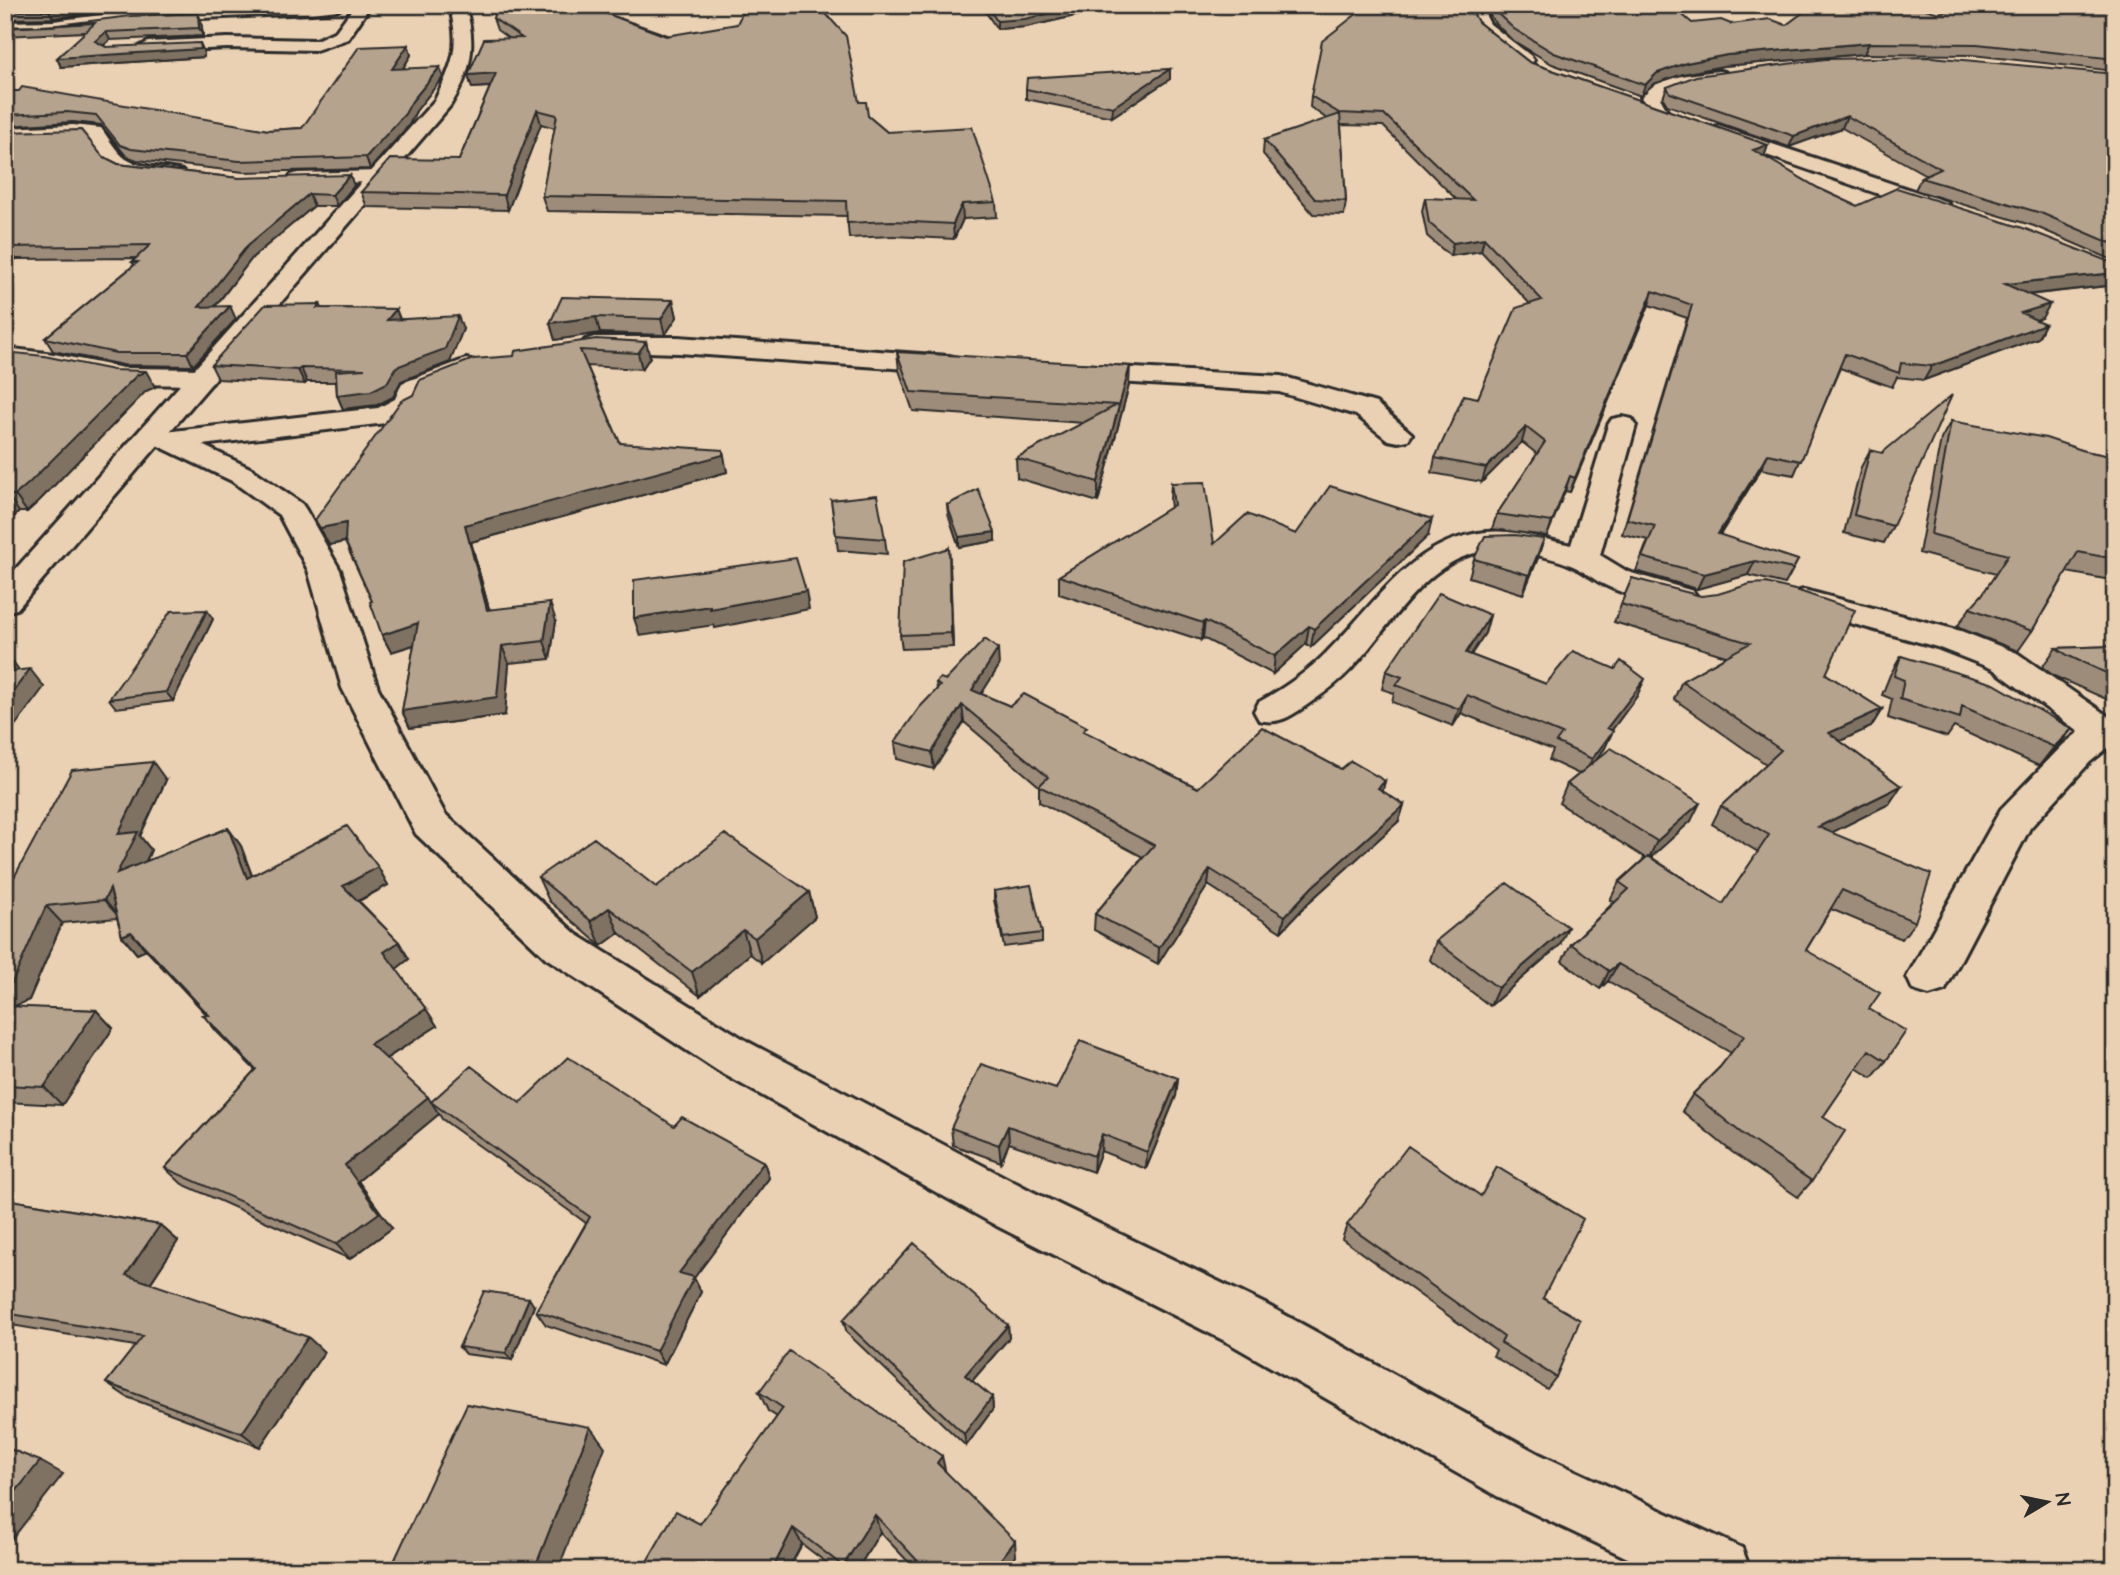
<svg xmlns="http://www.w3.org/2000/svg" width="2120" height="1575" font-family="'Architects Daughter',sans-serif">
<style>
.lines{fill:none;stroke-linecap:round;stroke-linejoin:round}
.street-casing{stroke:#2b2b2b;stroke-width:6}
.primary-casing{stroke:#2b2b2b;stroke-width:6}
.street{fill:#ebd1b3;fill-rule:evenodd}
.primary{fill:#ebd1b3;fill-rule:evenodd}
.wall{fill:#9d8c7a;stroke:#2b2b2b;stroke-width:2}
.shaded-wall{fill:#7f7263;stroke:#2b2b2b;stroke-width:2}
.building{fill:#b6a38e;stroke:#2b2b2b;stroke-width:2}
</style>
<rect width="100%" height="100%" fill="#ebd1b3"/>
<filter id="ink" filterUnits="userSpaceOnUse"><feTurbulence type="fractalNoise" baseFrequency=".0143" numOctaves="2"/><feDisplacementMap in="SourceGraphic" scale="14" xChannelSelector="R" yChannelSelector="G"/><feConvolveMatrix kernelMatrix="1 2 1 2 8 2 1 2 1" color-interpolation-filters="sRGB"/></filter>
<g filter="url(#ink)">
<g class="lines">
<defs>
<path id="street" d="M282 5H346L338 10 312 13 134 21 53 31 5 32V22L53 21 134 11Z
M355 5H371L348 39 316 50 227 48 148 52 139 47 148 42 227 38 316 40 336 31Z
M1464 5H1480L1490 24 1531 56 1534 60 1531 64H1519L1477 30Z
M1719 71 1725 72 1728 76 1725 80 1681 88 1660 98 1668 112 1666 116H1652L1641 97C1657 76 1694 74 1719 71Z
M73 125 101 128C108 137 116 152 126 159 142 169 165 166 182 171L185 175 182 179 175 181 124 173 110 166 88 138 5 140V128Z
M1718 126 1947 202 1950 207 1947 212H1931L1711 136 1708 132 1711 128Z
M379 171 386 173 389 177 386 181 298 185 291 183 288 179 291 175 298 173Z
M594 337H678L949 356 958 358 962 364 958 370 949 372 678 353 585 350 581 345 585 340Z
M5 348 54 354 123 368 203 369 212 371 216 377 212 383 203 385 123 384 54 370 5 364Z
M466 359 475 361 479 367 475 373 424 394 417 410 394 422 202 445 252 469 302 504 306 510 340 570 378 688 445 814 576 934 750 1043 1033 1192 1265 1304 1539 1454 1742 1548 1750 1570H1653L1497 1496 1227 1342 997 1226 718 1071 546 958 416 834 342 688 308 570 279 515 232 481 144 439 140 433 144 427 154 425 173 431 378 408 395 399 402 383Z
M1079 365 1281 376 1376 403 1412 434 1408 440 1398 442 1388 440 1356 415 1279 392 1070 379 1066 373 1070 367Z
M1622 417 1632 419 1636 425 1600 555 1628 572 1693 591 1698 598 1693 605 1681 608C1657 602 1627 596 1605 585 1594 580 1584 571 1573 566 1552 556 1507 548 1485 551 1425 559 1390 628 1352 668 1339 682 1323 694 1307 705 1291 716 1279 725 1259 720L1254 711 1259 702C1284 688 1308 672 1328 651 1377 603 1411 540 1486 532 1514 529 1544 539 1571 545L1608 425 1612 419Z
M1804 590 1961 631 2017 653 2115 721V749L2109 747 2090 762 2030 828 1945 990 1929 995 1913 990 1907 977 2001 809 2064 744 2079 732 1993 669 1937 647 1792 607 1787 600 1792 593Z"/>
<path id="primary" d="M449 5H465C477 44 472 72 450 106L17 609 5 612V581L435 100C453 64 461 46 449 5Z"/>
</defs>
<!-- street casing -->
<use href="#street" class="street-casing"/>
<!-- primary casing -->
<use href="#primary" class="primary-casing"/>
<!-- street -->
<use href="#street" class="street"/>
<!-- primary -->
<use href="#primary" class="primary"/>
</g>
<!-- wall -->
<path class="wall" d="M5 5H221L134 8 53 18 5 19Z
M981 5H1124L1026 27 997 29Z
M1236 5H1290L1271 13Z
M1483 5H1654L1663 11 1692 23 1786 25 1939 13 2115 5V71L1972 55 1864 54 1723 66 1683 74 1653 84 1641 96 1552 64 1512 40 1495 23Z
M602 12 859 102 868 116 887 132 996 202 997 217 963 219 954 239 893 236 849 238 847 216 547 211 542 196 555 128 541 124 508 210 367 207 361 192 459 160 490 87 472 88 468 75 508 38 497 30 493 18Z
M198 13 201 21 203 36 110 40 103 46 106 47 204 52V57L61 67 57 58 86 32 5 36V27L49 26Z
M1478 22 1529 62 1768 145 1764 157 1818 188 1857 206 2115 264V285L2028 295 2042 318 2036 320 2045 324 2038 338 1924 380 1897 377 1892 387 1840 368 1794 475 1761 469 1720 535 1798 560 1785 584 1748 575 1697 589 1636 571 1648 540 1622 534 1687 318 1649 305 1570 492 1565 491 1547 536 1492 529 1497 514 1537 454 1522 442 1482 482 1432 473 1435 458 1478 398 1530 304 1481 251 1450 256 1427 236 1422 211 1425 198 1457 200 1383 126 1341 125 1346 201 1344 215 1313 214 1263 154 1264 140 1327 119 1310 107 1311 96Z
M408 45 411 55 403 68 443 77 416 111 409 125 370 169 244 172 137 160 126 156 101 125 73 122 5 126V91L268 130 302 128Z
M1170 69V79L1112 117 1026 99V89Z
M2115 74V261L2034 226 1915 190 1921 178 1926 175 1842 128 1789 147 1667 105 1663 98 1667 87Z
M5 132 102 156 118 164 239 178 354 186 337 206H314L253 257 215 307 236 319 193 366 123 365 53 351 45 338 134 265 132 262 137 258 16 259 5 269Z
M673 300 677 317 665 335 600 333 555 340 550 323Z
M320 304 322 308 396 309 400 319 463 329 450 362 401 381 393 397 377 405 343 409 337 395 336 382H307L305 384 218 379 211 365Z
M646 342 650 357 642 369 587 366 620 443 726 467 727 472 471 542 489 609 556 621 550 659 509 663 505 715 410 728 402 711 414 645 391 652 382 635 372 601 345 542 329 545 315 520 514 356Z
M5 352 155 387 146 391 40 500 27 512H19L5 525Z
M897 352 1129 385 1098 502 1017 478 1016 458 1084 423 913 411 899 370Z
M1951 421 2085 451 2115 457V588L2113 587 2110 580 2067 572 2032 631 2018 651 1957 627 1970 608 1982 595 1996 574 1919 553 1941 439Z
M1870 450 1893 526 1884 543 1844 533 1861 467Z
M1171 483 1214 544 1296 534 1428 536 1311 647 1306 644 1273 674 1203 638 1201 640 1059 594V576L1171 507 1170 500Z
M831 500 885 539 887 554 838 550Z
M947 505 995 541 959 547 948 514Z
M949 548 953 647 902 649 900 635Z
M1538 558 1523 594 1469 577 1474 559Z
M1632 578 1826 674 1882 709 1871 727 1840 741 1901 786 1889 804 1832 832 1915 922 1902 939 1831 909 1806 950 1869 1009 1886 1061 1872 1078 1856 1068 1823 1117 1812 1181 1798 1197 1732 1152 1682 1111 1693 1094 1720 1067 1731 1053 1608 981 1600 989 1562 961 1571 944 1614 902 1610 900 1619 882 1645 858 1559 803 1567 784 1579 774 1549 760 1553 750 1461 713 1453 726 1392 702 1394 693 1382 689 1386 671 1490 615 1485 633 1471 655 1546 684 1637 696 1612 730 1605 748 1596 760 1691 821 1651 857 1723 904 1758 852 1712 824 1721 806 1766 764 1674 699 1682 681 1726 656 1614 622Z
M213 619 173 701 116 708 109 699Z
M2115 646V703L2054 676 2042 667 2056 648Z
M1901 656 2072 729 2057 747 2039 766 1954 727 1947 737 1888 718 1892 699 1882 695 1890 675Z
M999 666 981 694 1010 706 1087 733 1198 788 1341 769 1385 781 1382 791 1404 805 1399 821 1308 903 1281 932 1208 885 1158 964 1094 930 1095 914 1143 857 1039 802V786L964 722 934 769 897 759 895 742 937 689 936 683Z
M166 780 140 836 151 850 146 862 228 828 241 846 252 875 378 867 388 885 359 901 399 942 409 959 396 969 426 1009 437 1026 386 1059 431 1102 520 1103 674 1126 764 1162 769 1178 694 1278 701 1292 664 1365 546 1325 536 1311 586 1223 442 1119 439 1114 358 1181 392 1228 350 1259 182 1184 165 1168 255 1070 217 1032 203 1015H207L146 950 137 954 122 936 117 918 62 923 29 1000 13 1007 96 1010 113 1028 62 1105 5 1102V894Z
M538 877 656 887 809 892 815 917 762 963 750 954 700 996 619 933 601 946 549 901Z
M994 891 1042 933V942L1004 947 994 900Z
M1436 941 1560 945 1490 1006 1430 960Z
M1178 1078 1176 1096 1146 1169 1101 1151 1093 1172 1009 1143 1001 1162 953 1145 951 1128 1056 1089Z
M5 1199 160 1225 178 1241 150 1284 324 1352 260 1447 127 1397 106 1383 135 1346 5 1324Z
M1347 1225 1543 1298 1556 1377 1547 1389 1493 1356 1496 1350 1342 1239Z
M534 1306 512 1360 465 1354 459 1347Z
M843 1320 1008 1325 1009 1338 972 1381 992 1397 993 1409 966 1446 847 1333Z
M759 1392 945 1471 1016 1556 1006 1570H916L880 1532 857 1570H836L802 1544 788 1570H642L700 1524 777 1417 768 1411Z"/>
<!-- shaded-wall -->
<path class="shaded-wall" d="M92 5H132L134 8 53 18 49 11Z
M1088 5H1124L1026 27 997 29V21Z
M1272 5H1290L1271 13Z
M198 13 201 21 203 36 199 28Z
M106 32 110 40 99 49 95 41Z
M200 43 204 52V57L61 67 57 58Z
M1869 43 1864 54 1723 66 1683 74 1653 84 1641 96 1645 85 1657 73 1686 63 1727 55Z
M408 45 411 55 396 79 392 69Z
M440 67 443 77 416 111 409 125 370 169 366 157Z
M1170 69V79L1112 117 1113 107Z
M496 73 500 86 472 88 468 75Z
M537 110 541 124 508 210 504 195Z
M1847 116 1842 128 1789 147 1794 136Z
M1768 145 1764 157 1753 150Z
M350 175 354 186 337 206 332 195Z
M309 194 314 206 253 257 205 319 199 307 248 245Z
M962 204 963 219 954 239 953 224Z
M1484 238 1481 251 1450 256 1453 243Z
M9 247 16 259 5 269V250Z
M2115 273V285L1998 298 2005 284Z
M1653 291 1649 305 1570 492 1575 478Z
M673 300 677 317 665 335 661 319Z
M2050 304 2042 318 2013 327 2021 313Z
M230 306 236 319 193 366 187 353Z
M396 309 401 323 387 320Z
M458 316 463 329 450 362 401 381 393 397 377 405 343 409 337 395 396 367Z
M596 317 600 333 555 340 550 323Z
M2045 324 2038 338 1924 380 1932 366Z
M646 342 650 357 642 369 638 353Z
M1130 366 1129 385 1098 502V482Z
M301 368 307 382 305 384 298 370Z
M146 371 155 387 146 391 40 500 27 512 15 495 137 375Z
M1526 427 1522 442 1482 482 1486 468Z
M723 450 727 472 471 542 494 627 487 610 465 525Z
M1768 454 1761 469 1711 549 1718 534Z
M1570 476 1565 491 1547 536 1552 522Z
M8 495 19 512 5 525V497Z
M1432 519 1428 536 1311 647 1314 629Z
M346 523 354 540 329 545 320 528Z
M995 532V541L959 547V537Z
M1544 539 1538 558 1523 594 1529 575Z
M949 548 950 563 953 647 951 633Z
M1755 561 1748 575 1697 589 1704 574Z
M806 591 809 609 715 628 714 625 640 636 634 618Z
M550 603 556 621 550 659 544 641Z
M207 610 213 619 173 701 166 692Z
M1490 615 1485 633 1461 670 1466 653Z
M1205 621 1203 638 1201 640 1203 623Z
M418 623 426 641 391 652 382 635Z
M1309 626 1306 644 1273 674 1275 656Z
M502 646 509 663 505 715 410 728 402 711Z
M998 649 999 666 973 707 972 690Z
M9 656 22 674 5 682V662Z
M30 669 44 687 5 739V702Z
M1645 679 1637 696 1600 746 1607 728Z
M1467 695 1461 713 1453 726 1459 709Z
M962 705 964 722 934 769 932 752Z
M1882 709 1871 727 1818 751 1829 733Z
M2072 729 2057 747 2039 766 2054 747Z
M1613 731 1605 748 1584 777 1592 759Z
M153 762 166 780 140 836 151 850 132 891 117 873 118 834Z
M1385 781 1381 798 1378 788Z
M1901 786 1889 804 1807 845 1818 827Z
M1700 803 1691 821 1648 860 1657 841Z
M1404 805 1399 821 1308 903 1281 932 1285 916 1312 887Z
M228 828 241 846 259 896 247 878Z
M378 867 388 885 354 903 343 886Z
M1210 869 1208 885 1158 964 1159 948Z
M110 889 119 917 104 900Z
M809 892 815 917 762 963 755 938Z
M46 906 62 923 29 1000 5 1010V985Z
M609 908 619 933 601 946 591 921Z
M1568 927 1560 945 1490 1006 1498 988Z
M743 930 750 954 700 996 692 972Z
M131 932 146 950 137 954 122 936Z
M399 942 409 959 395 970 384 952Z
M1618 964 1608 981 1600 989 1609 971Z
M426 1009 437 1026 382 1061 370 1044Z
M96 1010 113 1028 62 1105 44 1087Z
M1178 1078 1176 1096 1146 1169 1147 1152Z
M428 1097 439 1114 358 1181 392 1228 350 1259 336 1244 345 1165Z
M1008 1126 1009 1143 1001 1162 999 1145Z
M1102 1134 1101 1151 1093 1172 1094 1156Z
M764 1162 769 1178 694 1278 701 1292 664 1365 656 1351 679 1273Z
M160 1225 178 1241 145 1291 126 1275Z
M529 1298 534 1306 512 1360 506 1353Z
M1008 1325 1009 1338 966 1388 965 1375Z
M308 1337 324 1352 260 1447 242 1433Z
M992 1397 993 1409 966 1446 964 1434Z
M590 1427 605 1447 558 1570H534Z
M942 1456 946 1474 937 1463Z
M40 1461 63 1474 5 1548V1505Z
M875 1515 880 1532 857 1570H845L843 1566Z
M793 1528 802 1544 788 1570H772Z
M1015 1541 1016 1556 1006 1570H992Z"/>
<!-- building -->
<path class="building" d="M5 5H92L49 11H5Z
M498 5H597L602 12 666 36 737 24 746 5H818L846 36 859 102H866L868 116 887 132 972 127 996 202 962 204 953 224 892 221 847 223 846 201 542 196 557 115 537 110 504 195 361 192 390 159 459 160 496 73 468 75 484 39 522 38 493 18Z
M986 5H1088L1025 19 997 21Z
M1368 5H1469L1478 22 1529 62 1768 145 1753 150 1818 188 1857 206 1897 188 2023 228 2115 264V273L2005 284 2050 304 2021 313 2045 324 1932 366 1901 363 1899 373 1845 354 1801 461 1768 454 1718 534 1798 560 1793 569 1755 561 1704 574 1642 557 1655 526 1627 519 1692 305 1653 291 1575 478 1570 476 1552 522 1497 514 1545 442 1526 427 1486 468 1435 458 1464 395 1478 398 1516 308 1542 300 1484 238 1453 243 1429 223 1425 198 1473 200 1385 115 1339 113 1311 96 1322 41Z
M1492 5H1654L1663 11H1678L1692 23 1721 20 1731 24 1770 19 1786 25 1813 5H1912L1939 13 1966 5H2115V59L1977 44 1869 43 1727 55 1686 63 1657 73 1645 85 1554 53 1514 29 1497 13Z
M198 13 199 28 106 32 95 41 106 47 200 43 201 49 57 58 95 23 5 28V27L49 26 131 16Z
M408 45 392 69 440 67 412 101 405 114 366 157 239 161 131 149 120 145 96 115 67 112 5 115V91H19L22 87 268 130 302 128 359 47Z
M1931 57 2115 74V245L2041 213 1921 178 1941 169 1847 116 1794 136 1670 93 1667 87 1696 76 1825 59Z
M1170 69 1113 107 1026 89 1027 78Z
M1340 114 1346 201 1315 199 1264 140Z
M81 130 102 156 118 164 239 178 350 175 332 195 309 194 248 245 199 307 230 306 187 353H116L45 338 138 262H132L150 245 9 247 5 250V132Z
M562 297 673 300 661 319 596 317 550 323Z
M320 304 317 308 396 309 387 320 458 316 445 349 396 367 387 383 371 391 337 395 336 371 365 369 301 368 298 370 211 365 265 305Z
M596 339 646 342 638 353 580 350 620 443 723 450V455L465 525 487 610 550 603 544 641 502 646 497 697 402 711 418 623 382 635 370 602 372 601 345 541 346 523 320 528 315 520 401 401 413 395 420 380 473 359 514 356 515 351Z
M5 352 44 356 113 370 146 371 137 375 29 483 15 495H8L5 497Z
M897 352 1130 366 1098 482 1016 458 1117 405 911 392Z
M1952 395 1893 526 1854 515 1870 450 1882 453Z
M1951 421 2046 438 2085 451 2115 457V559L2078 552 2032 631 1970 608 1982 595 2008 555 1931 534Z
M1205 482 1214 544 1247 514 1296 534 1330 486 1432 519 1314 629 1309 626 1275 656 1205 621 1203 623 1059 576 1174 505 1171 483Z
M978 489 995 532 959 537 947 505Z
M877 495 885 539 836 535 831 500Z
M1515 535 1544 539 1529 575 1474 559 1485 536Z
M949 548 951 633 900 635 903 562Z
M796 558 806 591 710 609V606L634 618V580Z
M1632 578 1701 596 1718 594 1750 584 1766 583 1799 591 1855 610 1826 674 1882 709 1829 733 1901 786 1818 827 1931 874 1915 922 1842 890 1806 950 1880 993 1869 1009 1906 1031 1886 1061 1869 1050 1823 1117 1845 1131 1812 1181 1745 1136 1693 1094 1720 1067 1744 1036 1618 964 1609 971 1571 944 1629 889 1619 882 1648 856 1723 904 1769 835 1721 806 1781 750 1682 681 1750 643 1621 604Z
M1439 593 1490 615 1466 653 1546 684 1573 651 1615 669 1621 661 1645 679 1607 728 1613 731 1592 759 1556 742 1562 734 1467 695 1459 709 1396 685 1402 677 1386 671Z
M207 610 166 692 109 699 171 611Z
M985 639 998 649 972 690 1010 706 1024 694 1087 727 1083 731 1198 788 1262 727 1341 769 1351 761 1385 781 1378 788 1404 805 1312 887 1285 916 1210 869 1159 948 1095 914 1154 845 1039 786 1048 777 962 705 932 752 895 742 919 708 940 686 936 683 940 678 946 680Z
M2115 646V677L2069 656 2056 648Z
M1901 656 1994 684 2072 729 2054 747 1962 706 1960 718 1900 699 1904 680 1894 676Z
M30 669 5 702V672Z
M1611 748 1700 803 1657 841 1567 784Z
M153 762 118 834 138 832 117 873 228 828 247 878 347 826 378 867 343 886 399 942 384 952 426 1009 370 1044 428 1097 345 1165 379 1213 336 1244 165 1168 256 1069 203 1015H209L131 932 122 936 110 889 104 900 46 906 12 983 5 985V894L72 770Z
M725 834 809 892 755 938 743 930 692 972 609 908 591 921 538 877 594 838 656 887Z
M1507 883 1568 927 1498 988 1436 941Z
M1031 885 1042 933 1003 938 994 891Z
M5 1006 96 1010 44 1087 5 1085Z
M1080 1041 1178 1078 1147 1152 1102 1134 1094 1156 1008 1126 999 1145 951 1128 981 1064 1056 1089Z
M568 1057 674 1126 682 1117 764 1162 679 1273 694 1277 656 1351 536 1311 590 1217 431 1102 471 1066 520 1103Z
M1408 1146 1481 1196 1497 1167 1583 1219 1543 1298 1580 1320 1556 1377 1501 1343 1504 1337 1347 1225Z
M5 1199 160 1225 126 1275 308 1337 242 1433 106 1383 143 1336 5 1313Z
M914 1243 1008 1325 965 1375 992 1397 964 1434 843 1320Z
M484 1291 529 1298 506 1353 459 1347Z
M789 1351 942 1456 937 1463 1015 1541 992 1570H926L875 1515 843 1566 793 1528 772 1570H642L676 1511 700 1524 783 1408 759 1392Z
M467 1404 590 1427 534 1570H390Z
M5 1447 40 1461 5 1505Z"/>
</g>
<!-- margin -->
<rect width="2120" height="1575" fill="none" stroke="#ebd1b3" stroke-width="28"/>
<rect x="14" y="14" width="2092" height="1547" fill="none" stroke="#2b2b2b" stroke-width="2.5" filter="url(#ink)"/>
<!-- north arrow -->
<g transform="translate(2047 1502) rotate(80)" stroke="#ebd1b3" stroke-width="5" paint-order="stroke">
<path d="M0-5L12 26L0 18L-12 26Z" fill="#2b2b2b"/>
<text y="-10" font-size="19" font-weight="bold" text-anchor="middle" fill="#2b2b2b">N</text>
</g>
</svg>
